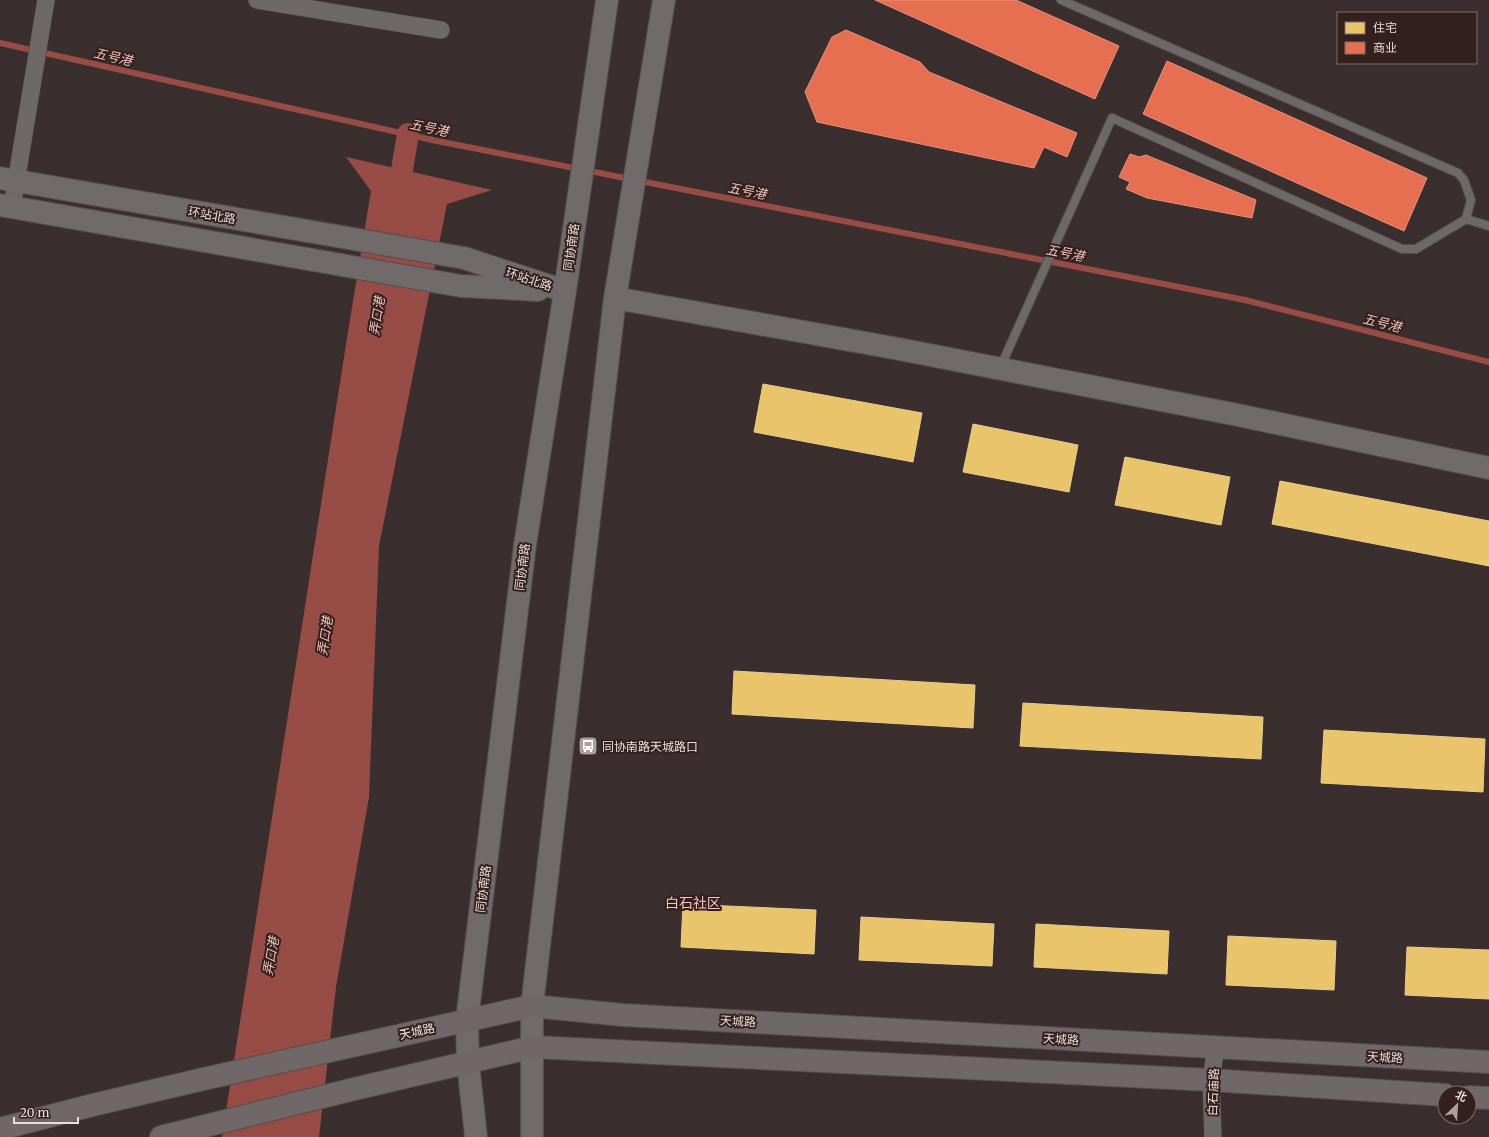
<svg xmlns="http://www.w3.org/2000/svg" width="1489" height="1137" font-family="Merriweather,'Noto Sans SC',serif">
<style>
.water{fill:#984c46}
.homes{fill:#e9c46a;stroke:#eacc8c}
.shops{fill:#e76f51;stroke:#e8907b}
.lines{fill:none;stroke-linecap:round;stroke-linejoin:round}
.stream{stroke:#984c46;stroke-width:6}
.canal{stroke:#984c46;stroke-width:22}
.lane-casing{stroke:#554c4b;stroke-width:10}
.street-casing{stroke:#554c4b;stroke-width:18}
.secondary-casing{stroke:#554c4b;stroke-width:24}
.primary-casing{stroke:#554c4b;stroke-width:24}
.lane{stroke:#6e6867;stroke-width:8}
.street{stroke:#6e6867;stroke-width:17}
.secondary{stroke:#716a6a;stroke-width:22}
.primary{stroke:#706868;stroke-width:22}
.labels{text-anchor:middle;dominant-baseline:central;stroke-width:4;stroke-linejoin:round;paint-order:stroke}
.street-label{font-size:12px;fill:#ebdddc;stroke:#34211f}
.poi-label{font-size:12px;fill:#ebdddc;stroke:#34211f;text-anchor:start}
.water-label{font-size:13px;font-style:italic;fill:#f4c4be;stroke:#34211f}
.quarter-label{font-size:14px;fill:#f8c4be;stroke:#34211f}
</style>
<rect width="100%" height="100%" fill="#3a2f2e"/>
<!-- water -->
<path class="water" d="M346 157 492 190 447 204 379 546 369 797 336 987 319 1137H222L347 338 371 191Z"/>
<!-- homes -->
<path class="homes" d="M763 384 922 413 913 462 754 432Z
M973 424 1078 445 1069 492 963 472Z
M1125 457 1230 477 1221 525 1115 505Z
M1280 481 1489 521V566L1272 524Z
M734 671 975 685 973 728 732 714Z
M1023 703 1263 717 1261 759 1020 746Z
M1324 730 1485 739 1483 792 1321 783Z
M683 904 816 910 814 954 681 947Z
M861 917 994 924 992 966 859 960Z
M1036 924 1169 931 1167 974 1034 967Z
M1228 936 1336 941 1334 990 1226 985Z
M1407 947 1489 950V999L1405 995Z"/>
<!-- shops -->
<path class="shops" d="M875 0H1016L1119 46 1095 99Z
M846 30 920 62 929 72 1077 133 1067 157 1044 147 1034 168 817 122 805 92 832 37Z
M1167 61 1427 178 1404 231 1143 114Z
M1130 154 1139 157 1146 155 1256 200 1252 218 1147 198 1126 189 1130 182 1119 177Z"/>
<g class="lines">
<!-- stream -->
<path class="stream" d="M0 43 437 141 1245 300 1489 362"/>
<!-- canal -->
<path class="canal" d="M397 199 408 134"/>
<defs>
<path id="lane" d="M1466 219 1489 226
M1000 368 1112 118 1402 249H1416L1466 219 1471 200 1464 180 1458 173 1061 0"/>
<path id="street" d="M257 0 441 30
M12 207 46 0
M1213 1137 1211 1080 1216 1047"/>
<path id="secondary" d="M0 178 464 258 565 291
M0 205 461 286 538 290
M615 298 899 349 1238 415 1489 468
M476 1137 468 1063 467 1020 525 545 565 291 607 0
M532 1137V1006L615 298 664 0"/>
<path id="primary" d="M1469 1097 1489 1098
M0 1129 93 1105 199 1080 532 1006 623 1015 1489 1062
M161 1137 350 1090 533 1047 1211 1080 1445 1095"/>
</defs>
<!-- lane casing -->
<use href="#lane" class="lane-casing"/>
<!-- street casing -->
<use href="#street" class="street-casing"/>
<!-- secondary casing -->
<use href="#secondary" class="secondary-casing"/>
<!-- primary casing -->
<use href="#primary" class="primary-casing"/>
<!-- lane -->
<use href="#lane" class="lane"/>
<!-- street -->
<use href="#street" class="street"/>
<!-- secondary -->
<use href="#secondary" class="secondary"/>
<!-- primary -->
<use href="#primary" class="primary"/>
</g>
<!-- icons -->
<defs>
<symbol id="bus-square" viewBox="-11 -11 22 22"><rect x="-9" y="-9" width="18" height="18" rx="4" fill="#ada09f" stroke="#34211f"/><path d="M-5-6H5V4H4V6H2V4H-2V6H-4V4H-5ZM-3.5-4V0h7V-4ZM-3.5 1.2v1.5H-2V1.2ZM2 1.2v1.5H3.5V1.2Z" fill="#fff"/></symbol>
</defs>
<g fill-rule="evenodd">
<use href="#bus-square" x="577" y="735" width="22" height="22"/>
</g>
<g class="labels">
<!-- street labels -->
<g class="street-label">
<text transform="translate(212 215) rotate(10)">环站北路</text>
<text transform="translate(571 247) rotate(-82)">同协南路</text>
<text transform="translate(529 279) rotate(18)">环站北路</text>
<text transform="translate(522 567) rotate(-83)">同协南路</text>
<text transform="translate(483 889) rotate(-83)">同协南路</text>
<text transform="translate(738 1021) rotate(3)">天城路</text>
<text transform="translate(417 1031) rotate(-12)">天城路</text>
<text transform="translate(1061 1039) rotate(3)">天城路</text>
<text transform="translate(1385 1057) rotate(3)">天城路</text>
<text transform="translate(1213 1092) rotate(-88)">白石庙路</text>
</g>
<!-- poi labels -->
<g class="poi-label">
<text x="602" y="746">同协南路天城路口</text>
</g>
<!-- water labels -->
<g class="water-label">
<text transform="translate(113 57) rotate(13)">五号港</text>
<text transform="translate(429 128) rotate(12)">五号港</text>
<text transform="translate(747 191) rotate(11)">五号港</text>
<text transform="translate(1065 253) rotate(11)">五号港</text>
<text transform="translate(377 316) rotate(-81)">弄口港</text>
<text transform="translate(1382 323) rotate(14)">五号港</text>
<text transform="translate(325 636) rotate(-81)">弄口港</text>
<text transform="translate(271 956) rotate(-80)">弄口港</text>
</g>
<!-- quarter labels -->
<g class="quarter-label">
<text x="693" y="903">白石社区</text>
</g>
</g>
<!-- legend -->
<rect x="1337" y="12" width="140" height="52" fill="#34211f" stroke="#7d6c6b"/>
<rect x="1345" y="22" width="20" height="12" fill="#e9c46a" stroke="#7d6c6b"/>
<text x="1373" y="32" font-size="12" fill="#ebdddc">住宅</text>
<rect x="1345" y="42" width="20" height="12" fill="#e76f51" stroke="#7d6c6b"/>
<text x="1373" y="52" font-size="12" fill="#ebdddc">商业</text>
<!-- north arrow -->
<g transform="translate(1457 1105) rotate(25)"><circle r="19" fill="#34211f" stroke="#7d6c6b"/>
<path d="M0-3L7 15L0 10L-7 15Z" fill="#ada09f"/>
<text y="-6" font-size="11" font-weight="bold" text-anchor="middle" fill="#ebdddc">北</text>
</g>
<!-- scale -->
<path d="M14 1117v6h64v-6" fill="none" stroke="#ebdddc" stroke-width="2"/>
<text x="20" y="1117" font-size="12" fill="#ebdddc" stroke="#34211f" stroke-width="3" paint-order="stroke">20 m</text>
</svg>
